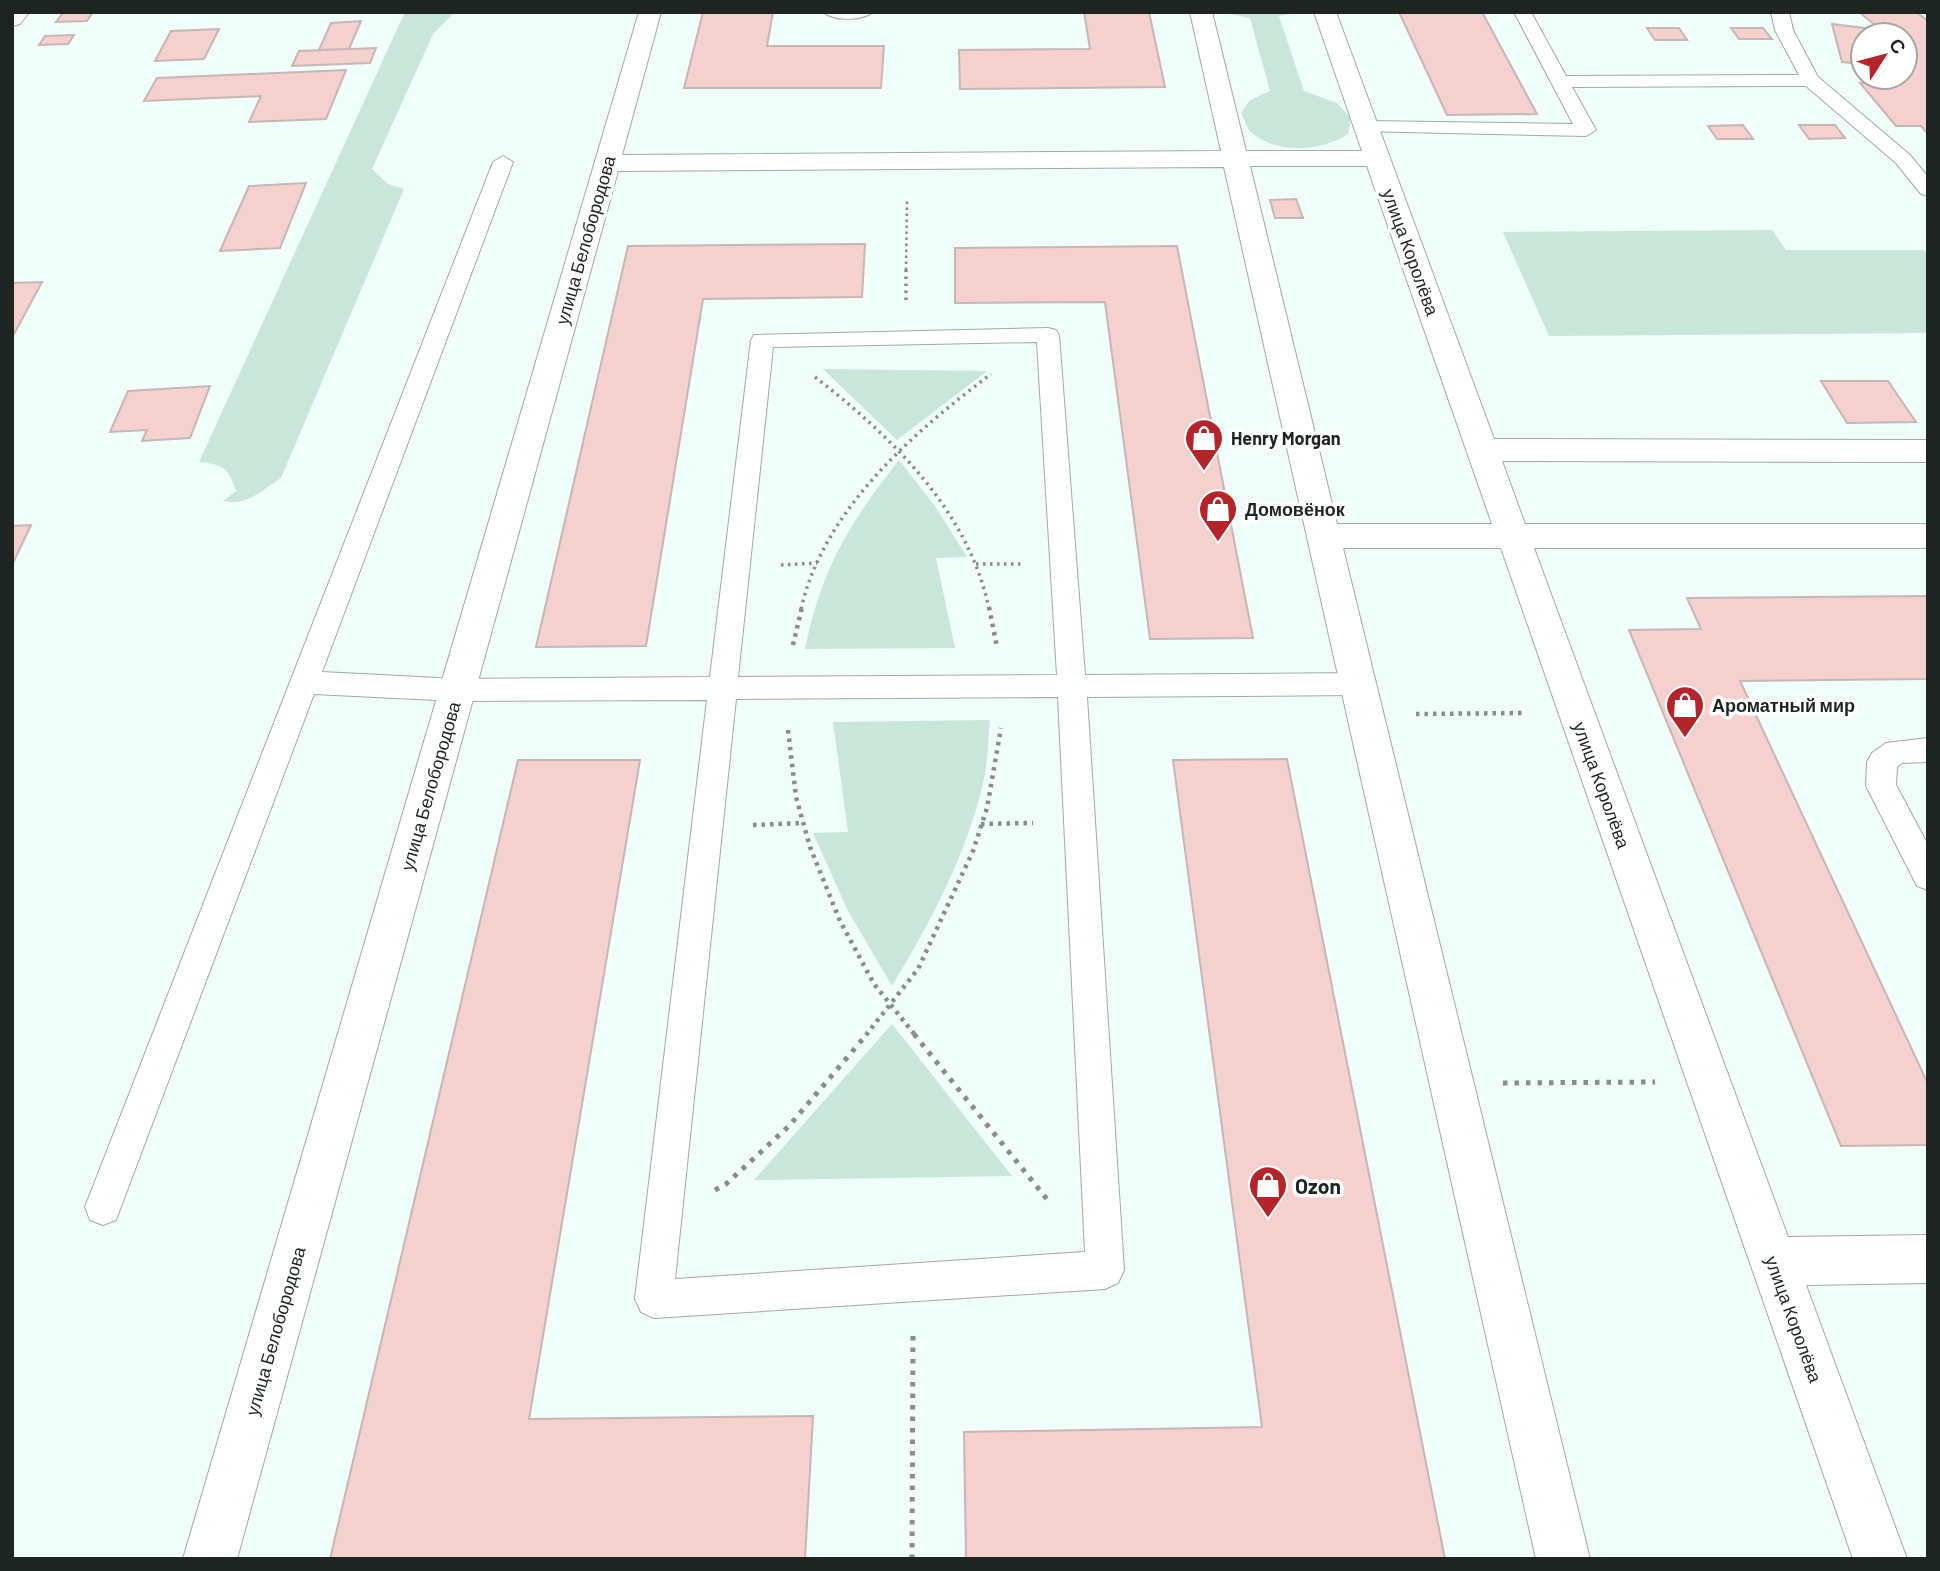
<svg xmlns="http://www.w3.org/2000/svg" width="1940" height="1571" font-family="Barlow,sans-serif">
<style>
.green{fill:#c8e6d9}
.building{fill:#f5d1ce;stroke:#c6b6b4;stroke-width:2}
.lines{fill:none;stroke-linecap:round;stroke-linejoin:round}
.lane-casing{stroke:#9daca5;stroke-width:2}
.street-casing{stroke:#9daca5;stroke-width:2}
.path-far3{stroke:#85908b;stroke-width:2.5;stroke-dasharray:2.5 3.5;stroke-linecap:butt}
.path-far2{stroke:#85908b;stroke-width:3.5;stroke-dasharray:2.5 4.5;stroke-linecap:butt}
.path-far1{stroke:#85908b;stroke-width:4.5;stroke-dasharray:3.5 5;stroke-linecap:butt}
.path{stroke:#85908b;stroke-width:5;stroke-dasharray:4.5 7;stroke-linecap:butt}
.lane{fill:#fff;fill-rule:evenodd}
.street{fill:#fff;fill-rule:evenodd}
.labels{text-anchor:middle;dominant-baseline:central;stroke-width:7;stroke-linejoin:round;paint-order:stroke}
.street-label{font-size:18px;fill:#1e2421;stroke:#fff}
.poi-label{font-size:18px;font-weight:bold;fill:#1e2421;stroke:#fff;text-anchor:start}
.near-poi-label{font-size:21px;font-weight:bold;fill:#1e2421;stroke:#fff;text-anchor:start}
</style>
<rect width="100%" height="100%" fill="#effef8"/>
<!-- green -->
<path class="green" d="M405 12H455L433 34 372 169 388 184 404 189 281 478C263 490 245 507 223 501L236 491C229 468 223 464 199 462Z
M1220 12H1302L1279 16 1304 91 1337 103 1351 118 1348 134C1322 151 1278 155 1252 133 1247 129 1244 119 1241 113L1250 100 1270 91 1250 18Z
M1772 230 1786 250H1924L1928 255V333L1549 336 1503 232Z
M823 369 987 371 897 440Z
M899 460 935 506 967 557 936 558 955 648 805 649C822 568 848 525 899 460Z
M990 720C988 739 988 760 984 779 967 854 931 921 892 986L847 909 813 833 848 832 833 722Z
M892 1024 1012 1176 754 1180Z"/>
<!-- building -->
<path class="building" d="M93 12 87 21 56 22 63 13Z
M703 12H773L767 46H884L881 88H684Z
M1084 12H1149L1165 87 960 89 959 50 1090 49Z
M1399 12H1482L1537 114 1447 115Z
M1859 12H1916L1928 21V134L1921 126H1896L1860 83 1889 82 1885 77H1905V35H1863V64L1842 62 1832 24 1881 30Z
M361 21 349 49 319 50 331 23Z
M1647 28H1679L1687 40H1655Z
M1731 28H1763L1772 39H1739Z
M219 29 204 59 155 61 171 31Z
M74 35 68 44 39 45 45 36Z
M376 48 370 63 292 66 299 51Z
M346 70 326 119 249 122 261 96 144 101 157 78Z
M1743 125 1753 139H1717L1708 126Z
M1799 125H1835L1845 138 1809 139Z
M306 183 280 248 220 251 249 186Z
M1296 199 1303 218H1275L1270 200Z
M865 244 862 297 703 299 646 646 536 647 628 246Z
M1177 246 1253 638 1150 639 1105 302 955 303V248Z
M42 282 13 336H12V283Z
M1821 381H1888L1916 422 1847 423Z
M210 386 190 438 142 441 147 430 110 432 128 391Z
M31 525 12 565V526Z
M1928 596V679L1740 681 1928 1084V1145L1841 1146 1629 630 1701 629 1687 598Z
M1287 759 1445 1559H966L964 1432 1262 1427 1173 760Z
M518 760H640L529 1419 813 1416 805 1559H330Z"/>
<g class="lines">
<defs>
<path id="lane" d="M824 12H872C864 21 832 21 824 12Z
M1514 12H1531L1566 76 1799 75 1775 30 1771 12H1789L1793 30 1818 77 1910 155 1928 177V196L1921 194 1896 163 1806 86 1572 87 1596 130 1586 136 1359 131 1356 127 1359 123 1366 121 1573 124Z
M503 156 513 162 322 672 457 679 710 677 751 340 754 335 1048 328 1056 330 1059 335 1085 675 1358 673 1368 676 1372 684 1368 692 1358 695 1087 697 1124 1270 1118 1283 1105 1289 654 1318 641 1312 635 1299 707 700 457 701 314 694 116 1220 103 1225 90 1220 85 1207 493 162ZM1037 342 1057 675 738 677 773 347ZM1058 697 1085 1252 675 1279 736 699Z
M1928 738V762L1902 763 1897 767 1896 785 1928 845V890L1917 886 1866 786 1867 762 1872 753 1886 743Z"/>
<path id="street" d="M12 12H29L20 24 12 26Z
M639 12H661L622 155 1221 151 1190 12H1212L1246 151H1362L1314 12H1336L1494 439 1928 440V462L1502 461 1525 524H1928V548H1534L1788 1237 1928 1235V1283L1806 1285 1907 1559H1853L1501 548H1343L1590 1559H1536L1224 167 618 171 237 1559H183ZM1250 166H1367L1492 524H1337Z"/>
</defs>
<!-- lane casing -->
<use href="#lane" class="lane-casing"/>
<!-- street casing -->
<use href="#street" class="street-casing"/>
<!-- path-far3 -->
<path class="path-far3" d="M906 270 907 201"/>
<!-- path-far2 -->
<path class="path-far2" d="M906 300V268
M815 377C891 436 969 511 989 609
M976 564H1021
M781 565 817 563
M801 609C824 509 913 433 991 374"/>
<!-- path-far1 -->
<path class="path-far1" d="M989 607 997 647
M793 645 802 607
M1416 714 1526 713
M788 730 796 797 810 847 840 921 874 984 915 1035
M981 824 1033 823
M753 825 803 823
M866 1035 918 969 973 851 987 808 1001 728"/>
<!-- path -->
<path class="path" d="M914 1034 1050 1203
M1503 1083 1655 1082
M715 1190 726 1184 789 1126 867 1034
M912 1559 913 1333"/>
<!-- lane -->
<use href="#lane" class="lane"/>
<!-- street -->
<use href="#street" class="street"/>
</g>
<!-- icons -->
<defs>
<symbol id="shop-pin" viewBox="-11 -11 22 30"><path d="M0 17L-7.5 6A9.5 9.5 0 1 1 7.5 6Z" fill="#b52429" stroke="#fff"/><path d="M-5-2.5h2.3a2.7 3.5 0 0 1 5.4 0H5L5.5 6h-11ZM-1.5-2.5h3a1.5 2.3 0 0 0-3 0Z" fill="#fff"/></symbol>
</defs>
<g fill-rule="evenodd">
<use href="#shop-pin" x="1182" y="416" width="44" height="60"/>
<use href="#shop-pin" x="1196" y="487" width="44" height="60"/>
<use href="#shop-pin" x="1663" y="683" width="44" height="60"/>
<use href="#shop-pin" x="1246" y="1163" width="44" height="60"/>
</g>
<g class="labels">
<!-- street labels -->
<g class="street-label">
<text transform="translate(585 240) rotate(-74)">улица Белобородова</text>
<text transform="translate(1411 252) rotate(70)">улица Королёва</text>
<text transform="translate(1602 785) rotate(70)">улица Королёва</text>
<text transform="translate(430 786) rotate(-74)">улица Белобородова</text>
<text transform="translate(1794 1319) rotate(70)">улица Королёва</text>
<text transform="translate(275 1331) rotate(-74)">улица Белобородова</text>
</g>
<!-- poi labels -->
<g class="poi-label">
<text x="1231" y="438">Henry Morgan</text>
<text x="1245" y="509">Домовёнок</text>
<text x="1712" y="705">Ароматный мир</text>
</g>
<!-- near-poi labels -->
<g class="near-poi-label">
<text x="1295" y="1185">Ozon</text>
</g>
</g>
<!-- border -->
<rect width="1940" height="1571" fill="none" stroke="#1e2421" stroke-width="28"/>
<!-- north arrow -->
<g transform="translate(1884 56) rotate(54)"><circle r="33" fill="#ffffff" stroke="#a5a7a6" stroke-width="2"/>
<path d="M0-5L12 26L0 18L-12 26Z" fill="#b52429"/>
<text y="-10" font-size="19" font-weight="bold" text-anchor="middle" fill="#1e2421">С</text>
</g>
</svg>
